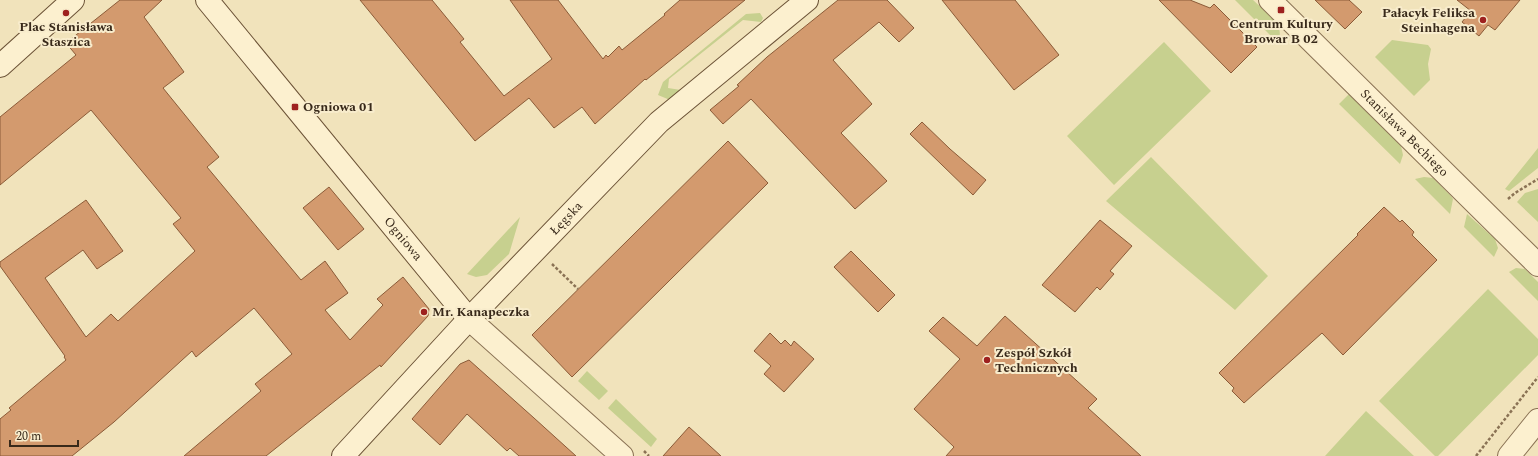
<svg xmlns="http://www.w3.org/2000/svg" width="1538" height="456" font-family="Spectral,serif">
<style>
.green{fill:#c7d08f}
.building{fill:#d39a6e;stroke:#8b5b38}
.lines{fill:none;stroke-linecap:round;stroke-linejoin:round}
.street-casing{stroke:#8a7254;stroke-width:24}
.secondary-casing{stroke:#6c5337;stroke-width:24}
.path{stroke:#8a7254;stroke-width:2.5;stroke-dasharray:3 2;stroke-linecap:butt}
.street{stroke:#fcf0cf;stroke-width:22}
.secondary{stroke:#fcf0cf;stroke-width:22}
.poi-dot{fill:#9e211f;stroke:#f8eccc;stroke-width:1.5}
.labels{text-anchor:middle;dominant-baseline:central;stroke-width:4;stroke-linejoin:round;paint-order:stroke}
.poi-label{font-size:13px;font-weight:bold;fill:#38291a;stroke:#f8eccc;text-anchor:start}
.street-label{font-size:13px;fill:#38291a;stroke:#f8eccc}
</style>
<rect width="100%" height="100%" fill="#f1e3bb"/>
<!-- green -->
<path class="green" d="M1235 0H1253C1264 11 1288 25 1277 42Z
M760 13 763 18 761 22 743 20 669 79 668 88 681 90 670 100 658 95 663 82 746 14Z
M1392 40 1428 45 1431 49 1428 64 1430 80 1414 96 1375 57Z
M1164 42 1211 91 1114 185 1067 136Z
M1349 94 1401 146 1403 155 1400 164 1339 104Z
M1538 148V168L1509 191 1505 189Z
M1151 157 1268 276 1235 310 1106 201Z
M1424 177 1433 178 1451 196 1453 199 1450 214 1415 179Z
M1538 189V222L1517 202 1525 193Z
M1467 214 1495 239 1498 248 1494 257 1464 227Z
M520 217 509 254 487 275 476 277 467 274Z
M1516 268 1525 269 1538 282V301L1509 272Z
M1488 289 1538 339V355L1438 456H1435L1379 401Z
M587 371 608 391 599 400 578 381Z
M616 399 657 439 651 447 608 408Z
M1366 411 1414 456H1325Z"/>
<!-- building -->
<path class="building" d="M120 0H162L144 17 184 72 163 88 219 157 207 167 301 280 325 261 348 293 325 310 350 340 383 305 377 299 403 277 429 309 428 316 381 367 380 365 266 456H184L261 391 255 384 292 354 254 308 196 357 192 351 114 422 72 456H0V419L11 410 9 408 66 360 64 357 65 356 0 266V262L86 200 123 251 97 269 83 250 45 278 86 337 111 314 118 321 195 251 173 224 181 218 91 110 0 185V117L76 55 66 43Z
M360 0H432L464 39 460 42 504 96 552 59 510 0H558L603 59 606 55 608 57 619 46 622 50 665 15 664 14 680 0H745L646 80 645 79 595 124 582 107 554 128 529 98 475 141Z
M838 0H887L914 28 899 42 879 22 833 60 872 104 841 133 887 181 855 209 751 99 723 124 710 110 739 86 737 85 767 57Z
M942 0H1015L1059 55 1014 90Z
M1159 0H1190L1210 8 1214 4 1257 47 1231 73Z
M1315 0H1349L1362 12 1345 29Z
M1457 0H1520L1495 30 1488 25 1479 36 1462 22 1471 11Z
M922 122 950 149 986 180 973 195 910 134Z
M728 141 768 183 572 377 532 335Z
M329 187 364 229 338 250 303 208Z
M1384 207 1400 222 1402 220 1414 232 1412 235 1437 260 1343 355 1322 333 1244 403 1232 391 1234 388 1219 373 1358 235 1357 234Z
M1100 220 1132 246 1110 271 1114 274 1100 290 1097 287 1075 312 1042 285Z
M851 251 895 295 878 312 834 267Z
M1005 316 1097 399 1088 408 1141 456H946L954 447 914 409 960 359 929 331 943 317 977 346Z
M770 333 781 344 785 340 791 346 794 341 814 359 784 392 764 374 771 366 754 351Z
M469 360 534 418 576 456H519L510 448 507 451 467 414 440 445 412 419 460 364Z
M689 427 721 456H663Z"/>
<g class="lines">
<defs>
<g id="street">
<path id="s1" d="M1270 0 1538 265"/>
<path d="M469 319 622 456"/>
<path d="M1509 456 1538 420"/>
</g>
<g id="secondary">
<path id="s2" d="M207 0 469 319"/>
<path d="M0 66 73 0"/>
<path id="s3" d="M343 456 469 319 659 122 807 0"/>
</g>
</defs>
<!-- street casing -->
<use href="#street" class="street-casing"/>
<!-- secondary casing -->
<use href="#secondary" class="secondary-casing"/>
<!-- path -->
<path class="path" d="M1508 199 1515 193 1538 179
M552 264 578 289
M644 451 649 456
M1476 456 1538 377"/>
<!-- street -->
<use href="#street" class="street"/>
<!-- secondary -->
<use href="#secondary" class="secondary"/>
</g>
<!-- markers -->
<g class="poi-dot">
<rect x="1277" y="6" width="8" height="8" rx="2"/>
<circle cx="66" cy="13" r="4"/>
<circle cx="1483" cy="20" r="4"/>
<rect x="291" y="103" width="8" height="8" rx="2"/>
<circle cx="424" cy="312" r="4"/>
<circle cx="987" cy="360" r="4"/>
</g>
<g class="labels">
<!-- poi labels -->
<g class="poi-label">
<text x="1475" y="13" text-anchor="end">Pałacyk Feliksa<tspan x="1475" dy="15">Steinhagena</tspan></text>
<text x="1281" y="24" text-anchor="middle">Centrum Kultury<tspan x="1281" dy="15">Browar B 02</tspan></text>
<text x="66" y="27" text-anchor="middle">Plac Stanisława<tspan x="66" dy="15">Staszica</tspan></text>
<text x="303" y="107">Ogniowa 01</text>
<text x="432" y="312">Mr. Kanapeczka</text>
<text x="995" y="353">Zespół Szkół<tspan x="995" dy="15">Technicznych</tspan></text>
</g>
<!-- street labels -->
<g class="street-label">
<text stroke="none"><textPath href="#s1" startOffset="189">Stanisława Bechiego</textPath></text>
<text stroke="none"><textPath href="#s3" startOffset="326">Łęgska</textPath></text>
<text stroke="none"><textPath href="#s2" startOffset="309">Ogniowa</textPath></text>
</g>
</g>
<!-- scale -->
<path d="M10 440v6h68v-6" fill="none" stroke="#38291a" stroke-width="2"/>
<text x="16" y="440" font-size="12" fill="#38291a" stroke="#f8eccc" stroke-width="3" paint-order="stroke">20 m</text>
</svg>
